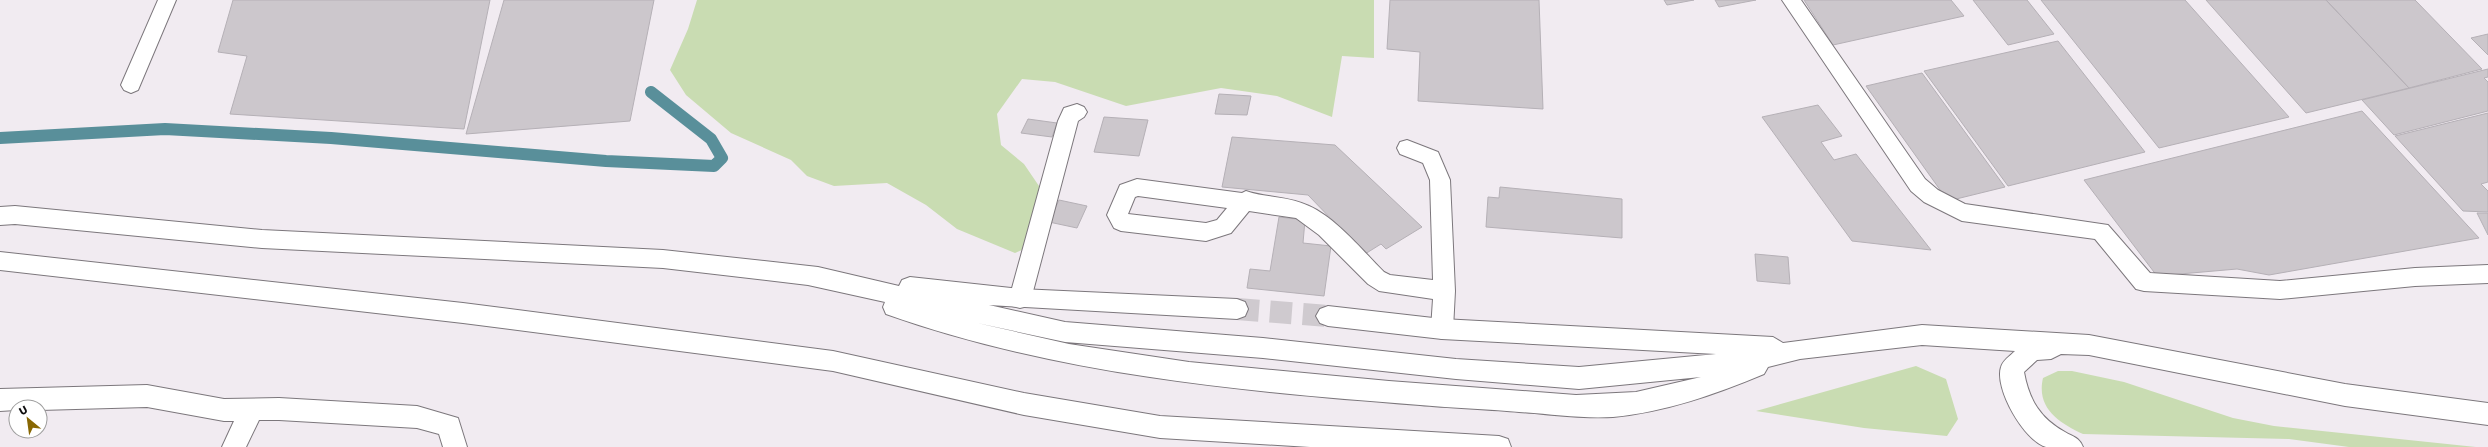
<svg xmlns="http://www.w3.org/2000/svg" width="2488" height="447" font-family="Poppins,sans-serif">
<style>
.green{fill:#c9dcb2}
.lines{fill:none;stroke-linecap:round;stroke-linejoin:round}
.stream{stroke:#598f9a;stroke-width:12}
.building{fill:#ccc7cc;stroke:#b5b0b6}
.motorway-tunnel{stroke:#cfcacf;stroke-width:22;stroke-dasharray:22 11;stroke-linecap:butt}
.service-casing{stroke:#7c777c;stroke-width:2}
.minor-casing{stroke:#7c777c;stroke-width:2}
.motorway-casing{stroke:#7c777c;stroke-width:2}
.service{fill:#fff;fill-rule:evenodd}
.minor{fill:#fff;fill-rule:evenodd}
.motorway{fill:#fff;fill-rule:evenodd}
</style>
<rect width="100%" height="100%" fill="#f1ebf1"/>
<!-- green -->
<path class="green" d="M697 0H1374V58L1342 56 1332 117 1277 96 1221 88 1126 106 1055 82 1022 79 997 114 1001 145 1024 164 1039 186 1048 239 1015 253 957 229 926 205 887 183 834 186 807 176 791 160 731 133 686 95 670 70 688 29Z
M1916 366 1946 379 1958 419 1947 436 1864 428 1756 411Z
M2058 371H2072L2124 382 2233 418 2274 426 2476 447H2349L2289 439 2083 434C2059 423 2036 408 2043 378Z"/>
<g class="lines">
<!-- stream -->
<path class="stream" d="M0 138 165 129 331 138 606 161 714 166 722 158 711 139 651 92"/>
</g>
<!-- building -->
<path class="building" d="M233 0H490L464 129 230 114 247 56 218 52Z
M504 0H654L630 121 466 134Z
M1390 0H1539L1543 109 1418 101 1420 52 1387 49Z
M1664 0H1694L1667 5Z
M1715 0H1756L1719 7Z
M1804 0H1951L1964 16 1833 45Z
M1973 0H2027L2054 34 2008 45Z
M2041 0H2185L2289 117 2159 148Z
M2206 0H2326L2409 88 2306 113Z
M2326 0H2415L2482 69 2409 88Z
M2488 34V55L2471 38Z
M2058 41 2145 152 2008 186 1924 71Z
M2488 69V77L2484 78 2488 82V111L2394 135 2362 100Z
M1922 73 2005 187 1948 201 1866 86Z
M1219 94 1251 96 1247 115 1215 114Z
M1818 105 1842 136 1821 142 1834 160 1856 154 1931 250 1852 241 1762 117Z
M2362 111 2479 238 2269 275 2237 269 2157 276 2084 180Z
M2488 113V182L2481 184 2488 191V212L2463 211 2395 136Z
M1104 117 1148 120 1139 156 1094 152Z
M1028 119 1057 123 1052 137 1021 133Z
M1232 137 1335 145 1422 227 1386 249 1381 244 1365 254 1308 195 1222 187Z
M1500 187 1622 199V238L1486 227 1488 197 1499 198Z
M1059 200 1087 206 1077 228 1049 222Z
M2477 213H2488V235Z
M1279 217 1305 220 1303 243 1331 246 1324 296 1247 288 1250 269 1270 271Z
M1755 254 1788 257 1790 284 1757 281Z"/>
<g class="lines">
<!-- motorway-tunnel -->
<path class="motorway-tunnel" d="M1237 309 1328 316"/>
<defs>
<path id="service" d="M158 0H176L138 90 131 93 124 90 121 85Z
M1782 0H1801L1925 179 1938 190 1965 204 2108 225 2150 273 2280 281 2415 268 2488 265V283L2415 286 2280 299 2144 291 2136 289 2095 239 1962 221 1924 202 1911 191Z
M1077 104 1084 107 1087 112 1084 117 1078 121 1031 299 1028 306 1020 308 1012 306 1009 299 1058 121 1064 108Z
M1407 140 1438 152 1450 180 1455 291 1453 329 1450 336 1442 339 1434 336 1431 329 1433 299 1379 291 1368 284 1319 235 1296 218 1249 211 1231 233 1206 241 1121 231 1114 228 1107 215 1120 185 1137 179 1242 193 1246 191C1266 198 1289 196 1309 206 1336 218 1363 251 1384 272L1390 275 1433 280 1430 180 1423 163 1400 154 1397 148 1400 142ZM1138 196 1227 208 1217 220 1206 223 1128 214 1135 197Z"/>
<path id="minor" d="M147 385 224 399 279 398 417 406 458 418 467 447H443L439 434 417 428 279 420H259L246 447H222L234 421H224L147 407 40 410V407H16V410L0 411V389Z"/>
<path id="motorway" d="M15 206 262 230 663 250 818 267 899 286 902 280 910 277 1020 289 1237 299 1245 302 1248 309 1245 316 1237 319 989 305 1065 322 1263 338 1456 359 1579 367 1716 354 1442 339 1328 326 1320 323 1316 316 1320 309 1328 306 1442 319 1773 337 1783 343 1922 325 2089 335 2345 384 2488 403V425L2345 406 2089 355 2061 354 2051 359 2037 360 2024 372C2029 400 2040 418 2065 432 2073 437 2079 437 2083 447 2072 447 2057 447 2046 447 2024 441 1994 388 2001 367 2003 360 2010 356 2015 351L1922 345 1800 359 1768 367 1764 374C1716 394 1666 412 1613 417 1582 419 1551 414 1519 412 1486 409 1453 408 1420 405 1240 391 1058 375 886 314L883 307 885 302 808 285 663 268 262 248 15 224 0 225V207ZM977 323 1065 342 1263 358 1456 379 1579 389 1701 377 1636 392 1576 395 1389 381 1189 362 1069 344Z
M0 252 463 303 833 351 1024 393 1160 416 1499 436 1508 439 1511 447H1310L1160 438 1024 415 833 371 463 323 0 270Z"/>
</defs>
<!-- service casing -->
<use href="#service" class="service-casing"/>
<!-- minor casing -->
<use href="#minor" class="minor-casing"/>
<!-- motorway casing -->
<use href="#motorway" class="motorway-casing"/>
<!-- service -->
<use href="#service" class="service"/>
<!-- minor -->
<use href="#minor" class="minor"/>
<!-- motorway -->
<use href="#motorway" class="motorway"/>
</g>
<!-- north arrow -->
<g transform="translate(28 419) rotate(331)"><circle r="19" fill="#ffffff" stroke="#9e9e9e"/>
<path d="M0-3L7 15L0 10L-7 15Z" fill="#886703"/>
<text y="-6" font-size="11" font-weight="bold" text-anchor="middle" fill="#0d0c0d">U</text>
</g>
</svg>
